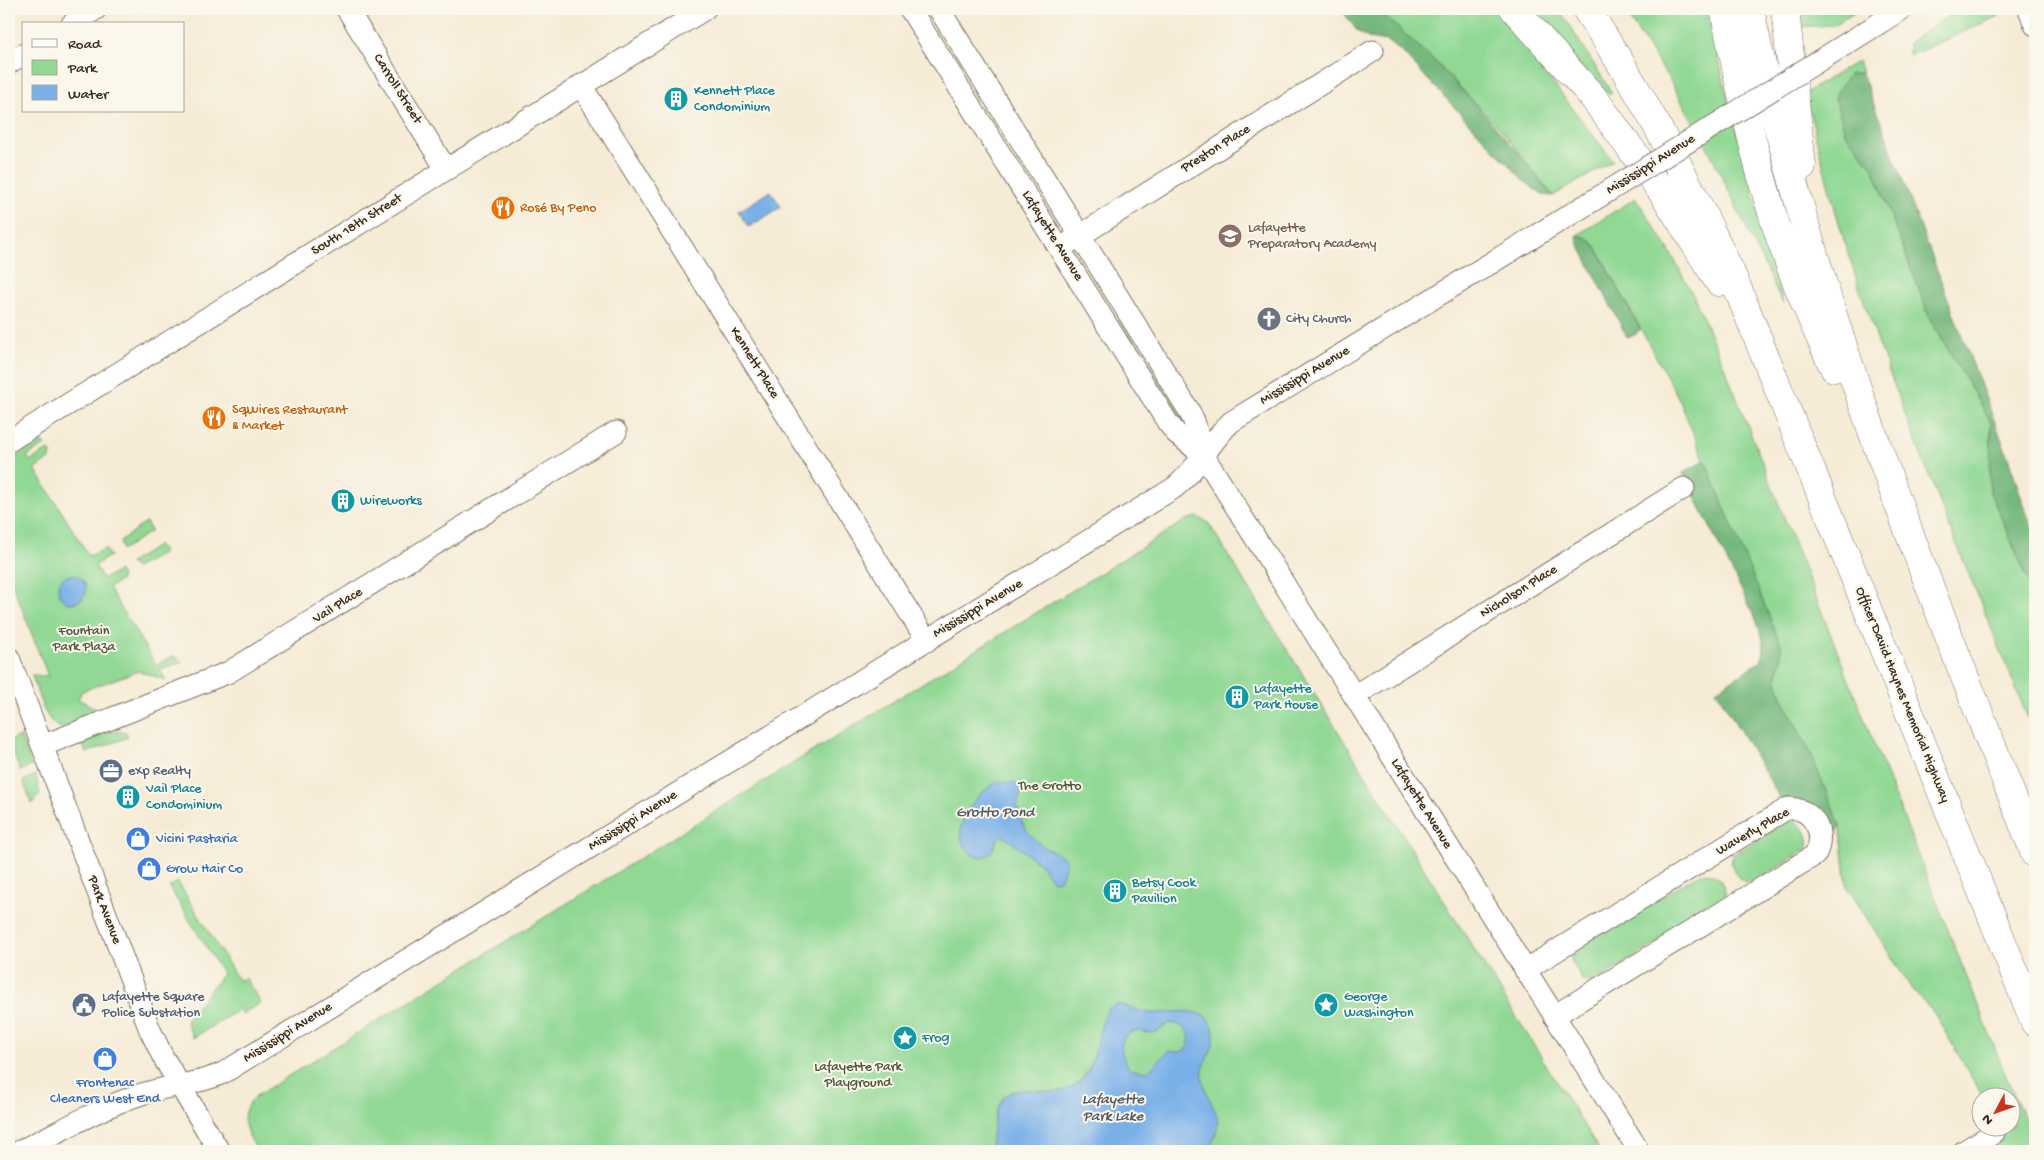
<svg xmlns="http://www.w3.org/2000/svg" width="2044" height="1160" font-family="'Gochi Hand',sans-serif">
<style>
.green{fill:#90d894;stroke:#668159}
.forest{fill:#74b87e;stroke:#58714e}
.water{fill:#7ab0e8;stroke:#5a6d83;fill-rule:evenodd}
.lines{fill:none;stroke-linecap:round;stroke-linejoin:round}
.street-casing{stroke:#7c6e5e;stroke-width:23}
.highway-casing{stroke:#7c6e5e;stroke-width:29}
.street{stroke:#fff;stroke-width:21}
.highway{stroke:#fff;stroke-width:28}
.street-bridge-casing{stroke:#7c6e5e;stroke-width:23;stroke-linecap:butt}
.street-bridge{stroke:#fff;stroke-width:21}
.labels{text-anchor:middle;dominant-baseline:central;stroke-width:4;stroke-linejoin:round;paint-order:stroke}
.street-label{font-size:14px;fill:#3b2a1e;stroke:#fbf7ec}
.culture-label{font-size:14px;fill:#0d838f;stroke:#fbf7ec;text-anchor:start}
.food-label{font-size:14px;fill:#c56008;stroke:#fbf7ec;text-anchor:start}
.education-label{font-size:14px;fill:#785e54;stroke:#fbf7ec;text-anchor:start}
.worship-label{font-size:14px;fill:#5b616d;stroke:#fbf7ec;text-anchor:start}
.park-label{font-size:14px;fill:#50563c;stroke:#fbf7ec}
.service-label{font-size:14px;fill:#4e5e75;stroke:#fbf7ec;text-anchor:start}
.shop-label{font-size:14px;fill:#366cbe;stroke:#fbf7ec;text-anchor:start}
.water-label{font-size:15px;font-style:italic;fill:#515965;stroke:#fbf7ec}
</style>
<rect width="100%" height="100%" fill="#fbf7ec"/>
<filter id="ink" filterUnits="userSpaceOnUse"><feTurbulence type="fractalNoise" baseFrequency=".02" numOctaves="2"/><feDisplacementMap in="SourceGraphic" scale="10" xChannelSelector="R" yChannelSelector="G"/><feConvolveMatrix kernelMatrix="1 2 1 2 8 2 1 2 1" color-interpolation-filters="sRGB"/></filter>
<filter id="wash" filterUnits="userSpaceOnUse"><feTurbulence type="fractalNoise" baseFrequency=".0096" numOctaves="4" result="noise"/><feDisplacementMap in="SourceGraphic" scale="20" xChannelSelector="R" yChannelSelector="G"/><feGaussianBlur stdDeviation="1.12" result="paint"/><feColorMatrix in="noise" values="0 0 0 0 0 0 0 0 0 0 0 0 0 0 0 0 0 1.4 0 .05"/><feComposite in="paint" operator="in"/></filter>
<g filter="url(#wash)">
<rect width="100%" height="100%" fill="#f6ebd6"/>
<!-- green -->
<path class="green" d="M1376 9H1496L1613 161 1553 196 1502 131 1433 59Z
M1526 9H1559L1612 93 1607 94Z
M1623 9H1712L1715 42 1726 91 1783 304 1710 152 1669 79Z
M1797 9H1861L1834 25 1798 27Z
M1959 9H1998L1999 16 1909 56V42Z
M1858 61 1862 73 1850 74 1845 133 1873 168 1930 319 1991 422 1990 492 2035 596V736C1976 588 1911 441 1860 290 1838 225 1821 159 1805 93Z
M1636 198 1668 248 1694 297 1726 371 2008 1081 2035 1141V1151H1995L1994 1148 2000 1128H2012V1098L1983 1097 1934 1013 1913 991 1847 887 1840 825 1783 699 1776 678 1781 660V645L1679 399 1595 245 1587 238 1577 235Z
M1119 319 1122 320 1181 414 1176 419 1116 321Z
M40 441 45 445 27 456 30 461 48 450 51 453 50 459 35 469 89 556 105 549 110 556 95 565 103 579 119 571 122 577 120 581 109 588 156 665 173 656 179 658 182 662 160 670 166 680 138 671 82 691 78 699 95 708 99 715 61 728C43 721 38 692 32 675L48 676 9 575V461Z
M1196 517 1208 522 1230 558 1600 1151H258C246 1132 235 1114 256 1096L1186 520Z
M146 522 151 531 122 550 120 541Z
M159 545 164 553 136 568 130 563Z
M104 731 126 732 128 737 86 753 81 739Z
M20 736 32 766 20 771 9 741Z
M36 775 40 794 32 804 23 781Z
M1793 821C1804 826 1810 835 1808 847L1754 883C1741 884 1735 875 1731 863L1733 855 1785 823Z
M1701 873C1716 873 1724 880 1726 896L1721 903 1593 983 1582 980 1571 960 1573 950Z
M178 882 239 981 245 978 261 1003 242 1014 240 1009 193 1038 186 1020 223 974 169 887Z"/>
<!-- forest -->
<path class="forest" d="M1341 9H1376C1443 64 1499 129 1553 196L1542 195 1524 181 1402 52 1387 41 1368 38 1358 32Z
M1862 73 2004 446 2035 537V596L1990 492 1991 422 1930 319 1873 168 1845 133 1835 98 1841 85 1850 74Z
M1577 235 1587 238 1595 245 1640 329 1635 335 1627 337 1578 243Z
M1705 460 1781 645V660L1776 678 1783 699 1810 752 1840 825 1826 860 1831 833 1825 820 1783 803 1716 690 1761 661C1768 646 1760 632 1755 617L1683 473Z"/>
<!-- water -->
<path class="water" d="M771 191 781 207 749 227 739 211Z
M58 589a14 14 0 1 1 28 0a14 14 0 1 1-28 0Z
M998 782 1015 783 1021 789C1021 797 1016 804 1018 812 1021 825 1033 840 1044 847 1064 858 1072 854 1060 880L1053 881 1039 863 1002 835C989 844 1000 855 978 858 941 838 971 795 998 782Z
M1118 1004C1129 1007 1140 1012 1151 1013 1172 1014 1213 1001 1214 1036 1215 1052 1199 1063 1203 1079 1209 1112 1230 1113 1208 1151H989C994 1136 992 1116 1000 1103 1016 1074 1054 1106 1079 1082 1100 1061 1095 1033 1108 1009ZM1169 1023C1182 1023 1195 1034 1187 1048L1180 1052 1169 1051 1148 1071 1131 1070C1122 1059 1114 1038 1133 1032 1141 1029 1148 1035 1156 1032 1161 1030 1165 1026 1169 1023Z"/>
</g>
<g filter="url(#ink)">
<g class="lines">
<defs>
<path id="street" d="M347 9 446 169
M910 9 1168 423 1176 433 1204 456
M939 9 1188 409 1194 421 1204 456 1639 1151
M2029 9 2035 25
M72 24 96 9
M1838 49 1902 9
M9 63 24 54
M581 85 927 641
M1070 242 1373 51
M9 441 705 9
M9 658 150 1030 163 1057 219 1151
M1354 696 1684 488
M42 746 229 672 616 432
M1525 970 1788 808C1814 808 1827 834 1815 855L1554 1016
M20 1151C57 1133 103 1106 142 1094 169 1085 197 1085 223 1073L1174 488C1197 470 1210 442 1231 422L1594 200
M1964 1151 1994 1133"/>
<path id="highway" d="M1514 9 1593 97 1665 196 1719 282
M1586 9C1644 95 1692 188 1735 282L2035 1023
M1724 9C1738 78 1752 149 1773 216 1789 268 1811 319 1834 368
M1750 9C1762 72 1780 134 1797 196 1860 421 1949 637 2035 854
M1785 9 1802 166"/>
</defs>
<!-- street casing -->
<use href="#street" class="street-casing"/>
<!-- highway casing -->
<use href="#highway" class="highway-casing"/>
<!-- street -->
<use href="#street" class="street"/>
<!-- highway -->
<use href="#highway" class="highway"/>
<defs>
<path id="street-bridge" d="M1594 200 1838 49"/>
</defs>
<!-- street-bridge casing -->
<use href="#street-bridge" class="street-bridge-casing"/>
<!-- street-bridge -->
<use href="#street-bridge" class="street-bridge"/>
</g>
</g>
<!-- icons -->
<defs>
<symbol id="building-disc" viewBox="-11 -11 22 22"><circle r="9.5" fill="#0f9aa8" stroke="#fbf7ec"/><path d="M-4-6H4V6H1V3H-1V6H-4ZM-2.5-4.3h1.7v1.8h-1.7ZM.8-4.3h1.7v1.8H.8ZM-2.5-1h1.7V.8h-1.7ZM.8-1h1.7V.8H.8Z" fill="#fff"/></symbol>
<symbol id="restaurant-disc" viewBox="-11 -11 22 22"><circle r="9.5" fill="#e8710a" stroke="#fbf7ec"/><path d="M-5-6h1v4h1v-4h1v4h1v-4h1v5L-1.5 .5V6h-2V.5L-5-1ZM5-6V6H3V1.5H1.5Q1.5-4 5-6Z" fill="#fff"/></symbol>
<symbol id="school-disc" viewBox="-11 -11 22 22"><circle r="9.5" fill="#8d6e63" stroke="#fbf7ec"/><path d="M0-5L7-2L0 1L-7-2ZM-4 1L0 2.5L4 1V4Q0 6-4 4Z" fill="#fff"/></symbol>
<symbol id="church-disc" viewBox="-11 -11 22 22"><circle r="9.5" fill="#6b7280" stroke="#fbf7ec"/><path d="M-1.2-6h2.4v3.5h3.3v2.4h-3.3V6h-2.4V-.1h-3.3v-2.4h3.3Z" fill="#fff"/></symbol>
<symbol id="office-disc" viewBox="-11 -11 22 22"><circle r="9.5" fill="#5c6f8a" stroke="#fbf7ec"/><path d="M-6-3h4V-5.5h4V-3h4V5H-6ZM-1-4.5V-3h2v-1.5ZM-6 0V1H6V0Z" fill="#fff"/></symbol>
<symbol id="shop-disc" viewBox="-11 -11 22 22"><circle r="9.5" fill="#3f7fe0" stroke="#fbf7ec"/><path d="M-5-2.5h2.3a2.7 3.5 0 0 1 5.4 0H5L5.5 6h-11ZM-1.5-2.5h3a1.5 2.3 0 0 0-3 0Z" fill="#fff"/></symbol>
<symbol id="civic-disc" viewBox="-11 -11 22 22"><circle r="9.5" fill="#5c6f8a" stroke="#fbf7ec"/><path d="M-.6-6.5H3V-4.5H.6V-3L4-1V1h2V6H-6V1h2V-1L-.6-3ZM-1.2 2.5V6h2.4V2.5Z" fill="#fff"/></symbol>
<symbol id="sight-disc" viewBox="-11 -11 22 22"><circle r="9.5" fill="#0f9aa8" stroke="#fbf7ec"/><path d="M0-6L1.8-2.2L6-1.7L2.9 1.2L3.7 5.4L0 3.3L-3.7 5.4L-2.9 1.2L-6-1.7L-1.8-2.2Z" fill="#fff"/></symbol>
</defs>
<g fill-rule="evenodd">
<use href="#building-disc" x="662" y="85" width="28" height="28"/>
<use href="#restaurant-disc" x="489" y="194" width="28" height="28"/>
<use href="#school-disc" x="1216" y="222" width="28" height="28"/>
<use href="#church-disc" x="1255" y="305" width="28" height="28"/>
<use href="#restaurant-disc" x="200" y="404" width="28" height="28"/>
<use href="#building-disc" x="329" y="487" width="28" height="28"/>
<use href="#building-disc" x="1223" y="683" width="28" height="28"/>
<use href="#office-disc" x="97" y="757" width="28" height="28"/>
<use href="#building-disc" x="114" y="783" width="28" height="28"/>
<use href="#shop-disc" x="124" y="825" width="28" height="28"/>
<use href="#shop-disc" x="135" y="855" width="28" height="28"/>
<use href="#building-disc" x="1101" y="877" width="28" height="28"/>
<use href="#civic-disc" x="70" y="991" width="28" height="28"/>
<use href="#sight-disc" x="1312" y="991" width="28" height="28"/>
<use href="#sight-disc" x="891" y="1024" width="28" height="28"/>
<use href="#shop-disc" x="91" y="1045" width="28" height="28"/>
</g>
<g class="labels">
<!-- street labels -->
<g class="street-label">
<text transform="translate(397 89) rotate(58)">Carroll Street</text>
<text transform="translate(1216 149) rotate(-32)">Preston Place</text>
<text transform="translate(1651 165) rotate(-32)">Mississippi Avenue</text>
<text transform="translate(357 225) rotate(-32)">South 18th Street</text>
<text transform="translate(1052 236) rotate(58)">Lafayette Avenue</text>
<text transform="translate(754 363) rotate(58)">Kennett Place</text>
<text transform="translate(1305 376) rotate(-31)">Mississippi Avenue</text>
<text transform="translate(1519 592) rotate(-32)">Nicholson Place</text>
<text transform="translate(338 606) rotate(-32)">Vail Place</text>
<text transform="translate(978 609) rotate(-31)">Mississippi Avenue</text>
<text transform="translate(1902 695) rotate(68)">Officer David Haynes Memorial Highway</text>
<text transform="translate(1421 804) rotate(58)">Lafayette Avenue</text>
<text transform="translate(633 821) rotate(-32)">Mississippi Avenue</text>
<text transform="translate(1753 832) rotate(-30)">Waverly Place</text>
<text transform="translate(104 910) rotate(69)">Park Avenue</text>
<text transform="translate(288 1033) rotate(-32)">Mississippi Avenue</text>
</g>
<!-- culture labels -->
<g class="culture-label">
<text x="694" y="91">Kennett Place<tspan x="694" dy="16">Condominium</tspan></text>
<text x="360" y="501">Wireworks</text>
<text x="1254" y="689">Lafayette<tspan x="1254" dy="16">Park House</tspan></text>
<text x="146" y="789">Vail Place<tspan x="146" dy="16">Condominium</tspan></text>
<text x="1132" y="883">Betsy Cook<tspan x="1132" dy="16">Pavilion</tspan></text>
<text x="1344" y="997">George<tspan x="1344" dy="16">Washington</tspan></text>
<text x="922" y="1038">Frog</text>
</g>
<!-- food labels -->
<g class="food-label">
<text x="520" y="208">Rosé By Peno</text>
<text x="232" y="410">SqWires Restaurant<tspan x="232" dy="16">&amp; Market</tspan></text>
</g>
<!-- education labels -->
<g class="education-label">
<text x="1248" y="228">Lafayette<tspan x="1248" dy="16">Preparatory Academy</tspan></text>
</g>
<!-- worship labels -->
<g class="worship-label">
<text x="1286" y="319">City Church</text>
</g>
<!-- park labels -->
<g class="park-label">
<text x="84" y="631">Fountain<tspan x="84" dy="16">Park Plaza</tspan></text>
<text x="1050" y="786">The Grotto</text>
<text x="858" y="1067">Lafayette Park<tspan x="858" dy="16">Playground</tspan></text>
</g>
<!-- service labels -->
<g class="service-label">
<text x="128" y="771">eXp Realty</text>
<text x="102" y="997">Lafayette Square<tspan x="102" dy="16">Police Substation</tspan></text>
</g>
<!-- shop labels -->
<g class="shop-label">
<text x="156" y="839">Vicini Pastaria</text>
<text x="166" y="869">Grow Hair Co</text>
<text x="105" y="1083" text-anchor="middle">Frontenac<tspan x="105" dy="16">Cleaners West End</tspan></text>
</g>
<!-- water labels -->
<g class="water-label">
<text x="995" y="813">Grotto Pond</text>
<text x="1113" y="1100">Lafayette<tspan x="1113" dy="17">Park Lake</tspan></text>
</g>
</g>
<!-- margin -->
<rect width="2044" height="1160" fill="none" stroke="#fbf7ec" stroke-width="30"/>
<!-- legend -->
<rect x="22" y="22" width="162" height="90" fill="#fbf7ec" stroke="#aea59a"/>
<rect x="32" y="39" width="25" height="8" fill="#ffffff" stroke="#aea59a"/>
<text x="68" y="48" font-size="15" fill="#3b2a1e">Road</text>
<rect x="32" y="60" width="25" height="15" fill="#90d894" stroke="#aea59a"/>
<text x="68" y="72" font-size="15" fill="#3b2a1e">Park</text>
<rect x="32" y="85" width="25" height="15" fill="#7ab0e8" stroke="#aea59a"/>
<text x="68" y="98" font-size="15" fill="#3b2a1e">Water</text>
<!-- north arrow -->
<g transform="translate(1996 1112) rotate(229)"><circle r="24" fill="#fbf7ec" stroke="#aea59a"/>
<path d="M0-4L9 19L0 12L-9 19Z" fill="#c8321e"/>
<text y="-8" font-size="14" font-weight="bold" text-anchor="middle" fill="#3b2a1e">N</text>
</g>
</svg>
